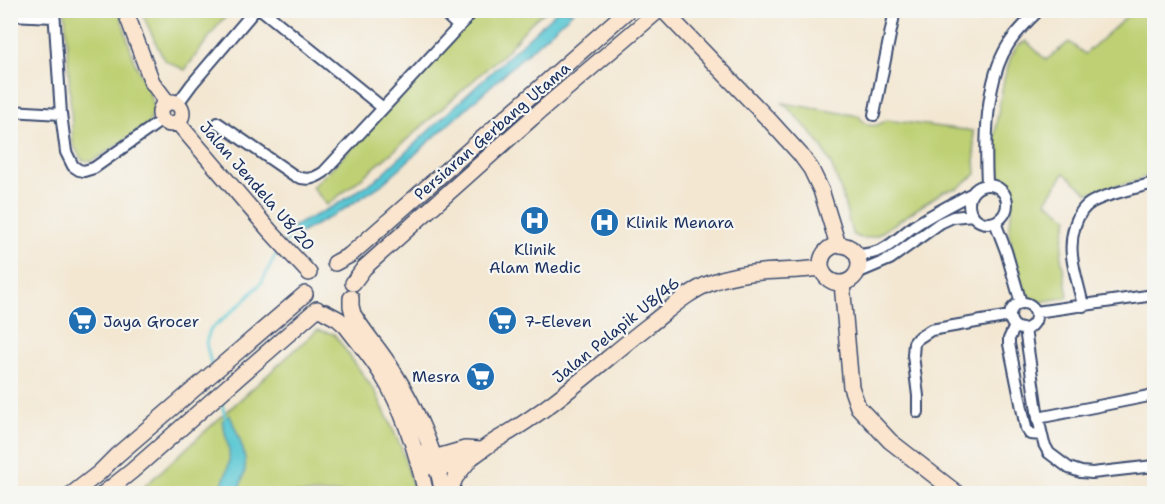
<svg xmlns="http://www.w3.org/2000/svg" width="1165" height="504" font-family="'Shantell Sans',sans-serif">
<style>
.green{fill:#bed073;stroke:#6c8068;stroke-width:1.5}
.water{fill:#5ac7d3;stroke:#3a7b98;stroke-width:1.5}
.lines{fill:none;stroke-linecap:round;stroke-linejoin:round}
.stream{stroke:#5ac7d3;stroke-width:3}
.street-casing{stroke:#3b4b6f;stroke-width:14}
.secondary-casing{stroke:#3b4b6f;stroke-width:18}
.street{stroke:#fff;stroke-width:10}
.secondary{stroke:#fbe5cf;stroke-width:15}
.labels{text-anchor:middle;dominant-baseline:central;stroke-width:4.5;stroke-linejoin:round;paint-order:stroke}
.street-label{font-size:16px;fill:#1b2f5e;stroke:#f6f6f2}
.poi-label{font-size:16px;fill:#1b2f5e;stroke:#f6f6f2;text-anchor:start}
</style>
<rect width="100%" height="100%" fill="#f6f6f2"/>
<filter id="ink" filterUnits="userSpaceOnUse"><feTurbulence type="fractalNoise" baseFrequency=".0167" numOctaves="2"/><feDisplacementMap in="SourceGraphic" scale="12" xChannelSelector="R" yChannelSelector="G"/><feConvolveMatrix kernelMatrix="1 2 1 2 8 2 1 2 1" color-interpolation-filters="sRGB"/></filter>
<filter id="wash" filterUnits="userSpaceOnUse"><feTurbulence type="fractalNoise" baseFrequency=".008" numOctaves="4" result="noise"/><feDisplacementMap in="SourceGraphic" scale="24" xChannelSelector="R" yChannelSelector="G"/><feGaussianBlur stdDeviation="1.35" result="paint"/><feColorMatrix in="noise" values="0 0 0 0 0 0 0 0 0 0 0 0 0 0 0 0 0 1.4 0 .05"/><feComposite in="paint" operator="in"/></filter>
<g filter="url(#wash)">
<rect width="100%" height="100%" fill="#f3e7d2"/>
<!-- green -->
<path class="green" d="M65 11H119L135 63 149 92 154 108 149 124 93 161 82 160 73 144Z
M141 11H233L221 21 185 70 164 60Z
M480 11H546C527 22 517 42 501 56 444 106 388 159 327 205L312 187 339 161Z
M1133 11H1154V172L1136 181 1088 193 1064 173 1046 201 1068 218 1064 233 1061 257 1068 297 1040 302 1025 295 1014 257 1009 233 1012 205 1008 190 997 168 993 152 997 119 1004 79 1011 57 1017 46 1026 41 1046 60 1069 42 1085 54Z
M783 103 859 116C865 128 876 128 886 120L973 131 976 174 958 188 944 191 876 236C866 239 861 239 852 234 845 205 838 172 821 146 810 130 797 117 783 103Z
M317 330 334 334 376 393 401 447 415 493 136 494Z"/>
<!-- water -->
<path class="water" d="M558 10 574 11 381 185 341 211 297 235 292 227 336 205 378 178Z
M230 415C241 445 255 463 236 493H218C234 460 231 455 222 421Z"/>
<g class="lines">
<!-- stream -->
<path class="stream" d="M286 242 294 231 297 229
M212 368 206 343 210 330 244 301 262 282 274 258 280 250
M221 400 226 420"/>
</g>
</g>
<g filter="url(#ink)">
<g class="lines">
<defs>
<path id="street" d="M54 10 61 114 66 152 73 166 79 170 84 171 94 168 162 120
M262 10 383 108
M441 10 459 27
M10 15 54 17
M178 103 192 84 255 10
M10 111 61 114
M874 115 895 10
M218 123 295 176C306 181 314 179 324 172L474 10
M987 184C985 142 985 81 1008 45 1016 32 1028 21 1039 10
M969 204a19 19 0 1 1 38 0a19 19 0 1 1-38 0Z
M995 222 1006 251 1021 303
M857 255C887 253 891 243 914 226 932 214 952 204 971 194
M857 273 890 259 940 223 953 217 973 215
M1010 316a13 13 0 1 1 26 0a13 13 0 1 1-26 0Z
M1083 306C1080 290 1074 273 1072 256 1070 238 1075 211 1092 202 1109 193 1136 188 1154 183
M1036 312 1154 295
M1015 326 1009 339V344L1026 428 1030 434 1042 435
M1025 329 1038 418 1044 444 1049 453 1069 468 1081 472 1092 473 1154 466
M918 412V396L913 355 914 343 917 339 931 330 1010 316
M1038 418 1154 395"/>
<path id="secondary" d="M125 10 152 82 167 102
M663 10 771 122 800 154 811 169 821 190 838 245
M160 113a11 11 0 1 1 22 0a11 11 0 1 1-22 0Z
M178 123 270 231 309 273
M821 264a19 19 0 1 1 38 0a19 19 0 1 1-38 0Z
M335 263 350 255 628 10
M353 283 364 268 532 118 659 10
M842 283 851 387 858 407 890 441 958 494
M351 298V306L353 314C365 334 381 351 393 371 415 406 436 452 443 494
M325 312 338 319 346 326C358 342 372 358 382 375 404 410 417 453 426 494
M415 450 431 466 437 469C449 466 462 463 472 457 481 451 489 444 498 439 555 406 598 365 648 326 669 310 688 291 713 282 747 268 785 273 821 268
M431 467 434 458 465 449 480 450
M72 494 99 473 116 456 305 294
M103 494 132 471 232 383 317 309
M449 494 455 478 471 458"/>
</defs>
<!-- street casing -->
<use href="#street" class="street-casing"/>
<!-- secondary casing -->
<use href="#secondary" class="secondary-casing"/>
<!-- street -->
<use href="#street" class="street"/>
<!-- secondary -->
<use href="#secondary" class="secondary"/>
</g>
</g>
<!-- icons -->
<defs>
<symbol id="hospital-disc" viewBox="-11 -11 22 22"><circle r="9.5" fill="#1f6fb2" stroke="#f6f6f2"/><path d="M-5-5h3v3.5h4V-5h3V5h-3V1.5h-4V5h-3Z" fill="#fff"/></symbol>
<symbol id="supermarket-disc" viewBox="-11 -11 22 22"><circle r="9.5" fill="#1f6fb2" stroke="#f6f6f2"/><path d="M-6-5.5h2.5l.6 2H6L4.5 2H-2.5L-4.4-4H-6ZM-1.5 3.2a1.3 1.3 0 1 0 .1 0ZM3 3.2a1.3 1.3 0 1 0 .1 0Z" fill="#fff"/></symbol>
</defs>
<g fill-rule="evenodd">
<use href="#hospital-disc" x="518" y="204" width="33" height="33"/>
<use href="#hospital-disc" x="588" y="206" width="33" height="33"/>
<use href="#supermarket-disc" x="66" y="304" width="33" height="33"/>
<use href="#supermarket-disc" x="486" y="304" width="33" height="33"/>
<use href="#supermarket-disc" x="464" y="360" width="33" height="33"/>
</g>
<g class="labels">
<!-- street labels -->
<g class="street-label">
<text transform="translate(492 131) rotate(-41)">Persiaran Gerbang Utama</text>
<text transform="translate(257 186) rotate(49)">Jalan Jendela U8/20</text>
<text transform="translate(616 330) rotate(-39)">Jalan Pelapik U8/46</text>
</g>
<!-- poi labels -->
<g class="poi-label">
<text x="626" y="222">Klinik Menara</text>
<text x="535" y="249" text-anchor="middle">Klinik<tspan x="535" dy="18">Alam Medic</tspan></text>
<text x="103" y="321">Jaya Grocer</text>
<text x="524" y="321">7-Eleven</text>
<text x="460" y="376" text-anchor="end">Mesra</text>
</g>
</g>
<!-- margin -->
<rect width="1165" height="504" fill="none" stroke="#f6f6f2" stroke-width="36"/>
</svg>
